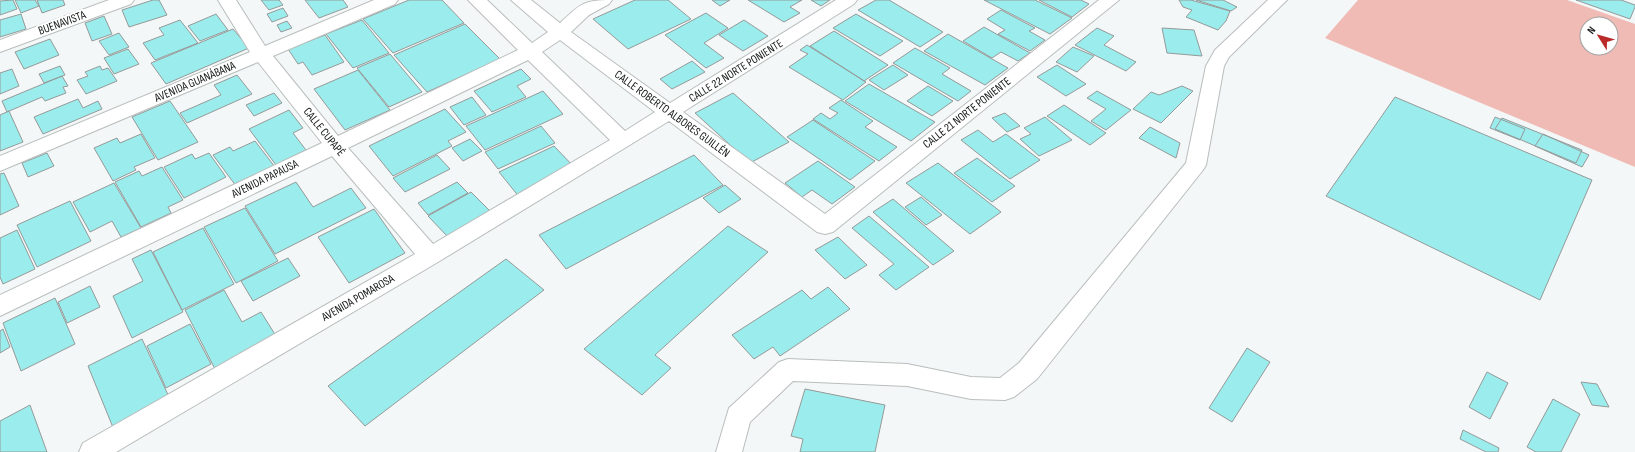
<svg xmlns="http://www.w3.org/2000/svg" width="1635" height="452" font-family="'Sofia Sans Condensed',sans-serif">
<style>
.green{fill:#f1bbb5;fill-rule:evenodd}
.building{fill:#9aedec;stroke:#959a99}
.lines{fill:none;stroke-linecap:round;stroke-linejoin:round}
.minor-casing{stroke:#b9bebd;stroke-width:2}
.minor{fill:#fff;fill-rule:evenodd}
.labels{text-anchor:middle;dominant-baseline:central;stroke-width:4;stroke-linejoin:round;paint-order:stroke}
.street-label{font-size:12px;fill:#151717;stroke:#fff}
</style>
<rect width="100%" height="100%" fill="#f3f7f7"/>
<!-- green -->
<path class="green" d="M1358 0H1567L1635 24V167L1325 38ZM1587 24H1611V48H1587Z"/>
<!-- building -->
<path class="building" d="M13 0 17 9 0 15V1Z
M15 0H35L39 6 21 13Z
M37 0H63L65 5 42 13Z
M153 0H159L167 15 129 27 122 10Z
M261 0H279L283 5 269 10Z
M305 0H343L348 7 319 18Z
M409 0H442L464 23 393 53 363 19Z
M635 0H668L691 19 628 49 593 19Z
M712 0H730L720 6Z
M748 0H802L790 7 800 13 784 22Z
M811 0H830L821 6Z
M876 0H889L943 32 920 47 858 10Z
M984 0H1035L1072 18 1050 34Z
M1039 0H1081L1089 4 1072 17Z
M1179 0H1191L1230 11 1226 21 1218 30 1186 17 1192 10 1183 7Z
M1196 0H1223L1237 7 1231 11Z
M1576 0H1621L1635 5V7L1630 19Z
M283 8 288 16 272 22 267 14Z
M1001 10 1035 28 1029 31 1045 40 1030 51 998 34 1005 30 987 19Z
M706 13 728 28 704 43 724 58 706 68 665 35Z
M21 14 26 29 0 37V20Z
M216 14 228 30 200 41 188 26Z
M856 14 903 41 880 56 833 28Z
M104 16 112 34 92 41 85 23Z
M180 20 198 43 155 60 143 43 164 35 159 28Z
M362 20 389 53 353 68 326 34Z
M744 20 768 36 743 51 719 35Z
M287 21 292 28 281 32 277 25Z
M465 24 500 59 427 92 394 55Z
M984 27 1030 53 1018 61 1001 52 992 58 963 41Z
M1097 28 1114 36 1104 45 1136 62 1126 71 1075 45Z
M1162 28 1194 30 1202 56 1167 53Z
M233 29 249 48 166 84 151 63Z
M834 31 888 65 864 81 810 46Z
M119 33 129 47 109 55 99 41Z
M948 34 1008 68 985 85 924 51Z
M325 35 344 62 312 75 303 62 298 64 288 49Z
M50 39 59 55 24 69 15 52Z
M807 45 866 82 843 100 789 67 808 54 800 50Z
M1073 47 1094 56 1077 72 1056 62Z
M915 48 950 68 942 74 971 91 958 101 893 63Z
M128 49 139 64 114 74 104 58Z
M390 54 422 92 389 107 357 68Z
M692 61 705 72 672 89 660 79Z
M893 65 908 75 884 90 869 80Z
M1057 65 1086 84 1066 96 1037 77Z
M60 66 65 75 44 83 39 74Z
M100 66 102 70 108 68 117 81 86 94 77 80 88 76 85 72Z
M12 69 19 86 0 94V73Z
M521 69 531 79 517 86 526 97 492 112 474 91Z
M358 70 390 110 345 130 314 89Z
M237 75 252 94 187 123 180 113 221 95 214 85Z
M62 76 68 86 63 87 66 93 45 101 42 97 7 112 2 101Z
M869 84 935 122 911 141 845 101Z
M928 86 953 101 932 116 907 101Z
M1182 86 1193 91 1161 123 1133 109 1151 92 1159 95Z
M543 91 563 114 485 150 466 126Z
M1097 91 1131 110 1106 130 1091 121 1106 109 1087 98Z
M274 93 282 103 254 116 246 105Z
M733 93 789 142 750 163 695 113Z
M472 97 486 115 464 125 450 107Z
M1395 97 1592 180 1540 300 1326 196Z
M78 99 83 108 98 101 102 109 43 134 34 117Z
M841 100 873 121 865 127 897 147 879 161 813 119 821 113 830 119 838 113 829 108Z
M170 101 198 142 158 160 132 117Z
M1064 105 1106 133 1090 145 1047 116Z
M445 109 466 132 448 141 452 146 393 176 369 146Z
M289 110 303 128 293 133 306 150 276 165 249 129Z
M9 111 23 142 0 151V115Z
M1005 113 1020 126 1007 132 992 118Z
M1045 117 1072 140 1039 156 1020 139 1031 134 1024 128Z
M1495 117 1525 129 1520 140 1490 128Z
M1502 118 1582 150 1576 163 1495 129Z
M813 120 875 161 850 180 787 137Z
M541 126 555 143 498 169 485 152Z
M1150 127 1180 143 1176 158 1139 138Z
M978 130 993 142 1006 134 1040 160 1010 179 961 140Z
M141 134 155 158 134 167 136 170 113 181 94 148 117 138 120 143Z
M1543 134 1589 155 1582 167 1535 146Z
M470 139 482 151 463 161 452 148Z
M255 141 275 167 236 186 213 155 230 147 233 151Z
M554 146 576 169 520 198 499 172Z
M47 153 54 166 28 177 22 163Z
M209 153 226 177 184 198 164 167 192 154 195 159Z
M437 155 450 169 405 192 393 178Z
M694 155 723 185 566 269 539 235Z
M977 158 1015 186 992 202 954 173Z
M818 161 855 187 832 204 812 190 802 197 785 183Z
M938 163 1001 212 970 234 906 183Z
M162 167 183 200 168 207 171 213 141 227 115 182 139 171 142 176Z
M4 173 19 206 0 215V174Z
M296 182 313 207 351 188 366 208 275 254 245 206Z
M457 182 468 193 428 215 418 203Z
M114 183 141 228 121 237 112 221 90 232 73 202Z
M725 185 741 199 719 213 703 198Z
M471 192 491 212 448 237 428 216Z
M921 197 942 215 926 225 905 207Z
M893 199 954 251 933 265 873 212Z
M70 201 91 241 37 267 17 225Z
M245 208 278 261 236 283 204 227Z
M374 209 405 253 349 283 318 237Z
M869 216 929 267 896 290 879 275 894 264 852 228Z
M728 226 768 252 655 355 671 368 642 395 584 349Z
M203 228 234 284 182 310 153 252Z
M17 230 35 269 3 284 0 277V238Z
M838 237 867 265 845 279 815 250Z
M151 250 183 312 132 338 113 296 143 281 132 259Z
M288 258 300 276 253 301 241 281Z
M506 259 544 290 365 426 328 386Z
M90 286 100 307 67 323 58 302Z
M828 287 850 309 780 356 773 347 754 359 732 335 802 290 811 299Z
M224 290 242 322 261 312 276 336 215 369 185 310Z
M55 298 75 344 21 371 3 323Z
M190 324 211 364 166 388 147 346Z
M3 329 10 347 0 353V331Z
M142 339 170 399 114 430 88 366Z
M1247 348 1270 362 1232 422 1209 408Z
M1487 372 1508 383 1490 419 1469 407Z
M1581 382 1597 384 1609 407 1592 405Z
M805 389 885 405 875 452H800L803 439 791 436Z
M1553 399 1580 414 1561 452H1536L1527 447Z
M30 405 47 452H0V421Z
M1463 430 1499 448 1498 452H1486L1460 439Z"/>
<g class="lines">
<defs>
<path id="minor" d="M109 0H134L131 4 0 52V40Z
M218 0H236L265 46 374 0H398L395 4 273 56 338 136 518 50 468 0H487L532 43 548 32 511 0H531L560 23C581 4 582 0 612 0L609 4 589 15 571 32 670 103 836 0H857L854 4 683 112 825 214 1099 0H1119L833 232 825 234 817 232 669 121 438 262 116 452H79L83 443 415 254 332 156 0 316V295L322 143 258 62 0 171V156L250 52ZM560 40 655 112 625 131 542 52ZM528 60 610 140 433 244 348 148Z
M1268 0H1287L1229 57 1224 66 1206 165 1203 170 1037 379 1014 397 1005 400 971 399 907 386 793 381 750 422 742 452H716L729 408 779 362 788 359 907 364 971 377 1000 378 1019 363 1186 163 1206 66 1215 50Z"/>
</defs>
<!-- minor casing -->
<use href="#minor" class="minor-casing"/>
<!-- minor -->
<use href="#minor" class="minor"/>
</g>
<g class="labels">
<!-- street labels -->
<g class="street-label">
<text transform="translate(62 23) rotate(-20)">BUENAVISTA</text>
<text transform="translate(736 71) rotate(-32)">CALLE 22 NORTE PONIENTE</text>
<text transform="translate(195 82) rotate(-23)">AVENIDA GUANÁBANA</text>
<text transform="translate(967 113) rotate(-38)">CALLE 21 NORTE PONIENTE</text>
<text transform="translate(672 114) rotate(36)">CALLE ROBERTO ALBORES GUILLÉN</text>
<text transform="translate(324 132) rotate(51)">CALLE CUPAPÉ</text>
<text transform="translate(265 179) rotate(-26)">AVENIDA PAPAUSA</text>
<text transform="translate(358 298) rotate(-30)">AVENIDA POMAROSA</text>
</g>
</g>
<!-- north arrow -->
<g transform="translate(1599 36) rotate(307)"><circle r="19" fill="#ffffff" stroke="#a1a2a2"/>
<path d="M0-3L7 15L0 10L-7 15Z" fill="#b92a28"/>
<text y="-6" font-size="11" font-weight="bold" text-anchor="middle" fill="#151717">N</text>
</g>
</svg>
